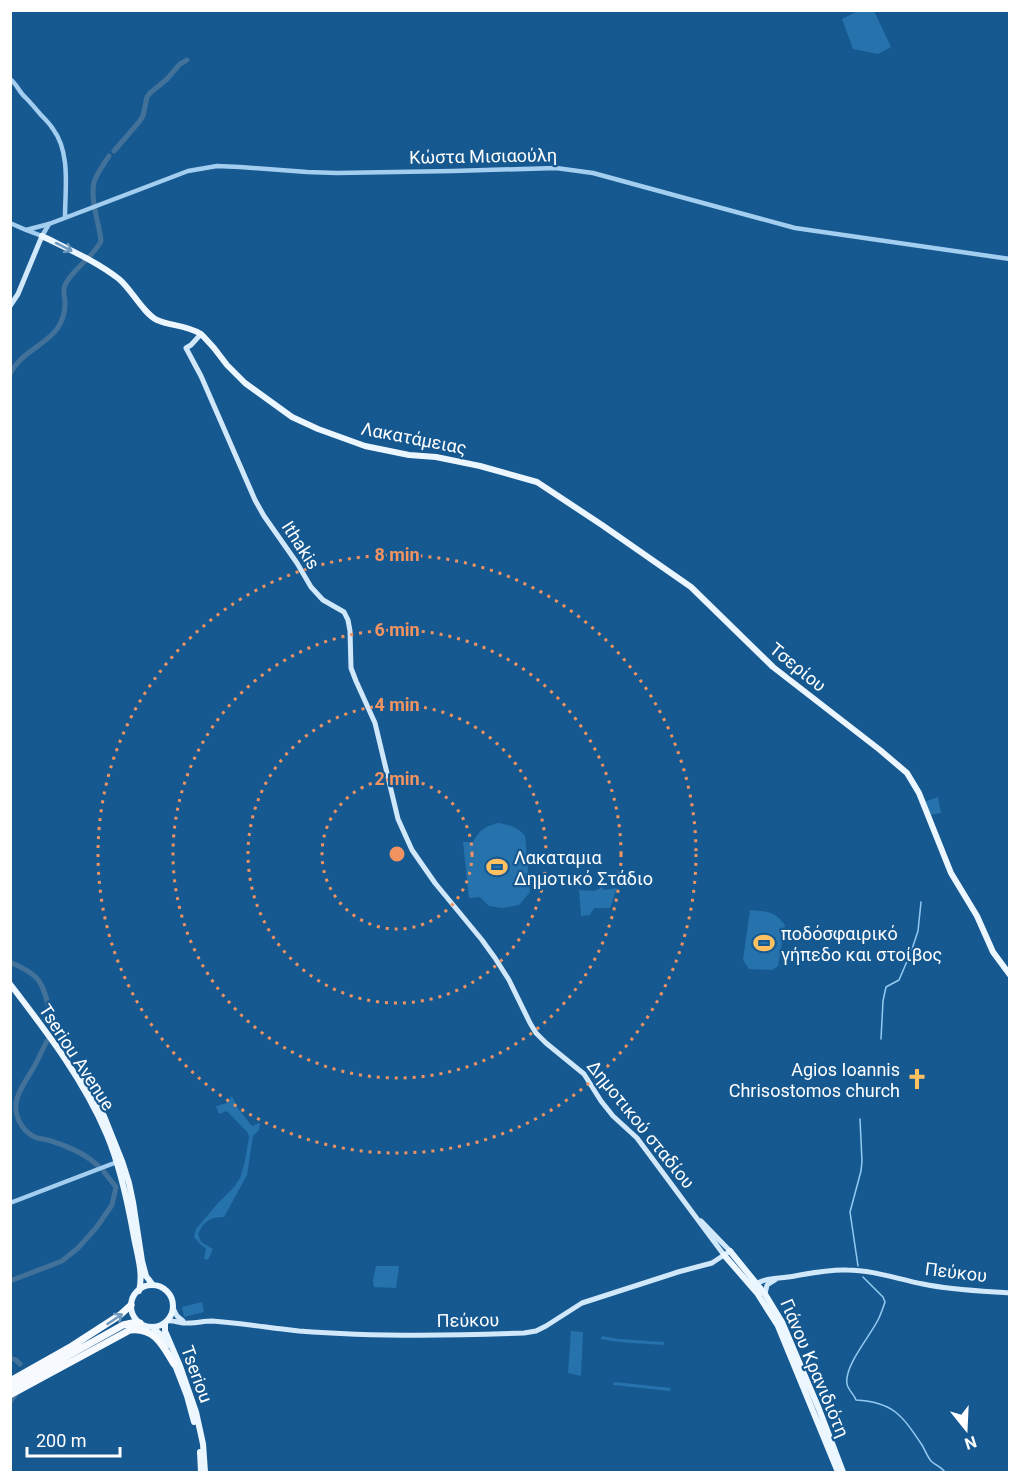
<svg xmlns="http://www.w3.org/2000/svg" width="1020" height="1483" font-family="Roboto,sans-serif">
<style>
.green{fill:#2572ad}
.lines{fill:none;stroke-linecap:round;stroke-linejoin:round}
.stream{stroke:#95cbf3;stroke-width:1.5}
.river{stroke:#427199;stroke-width:5}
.tertiary{stroke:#a3cef0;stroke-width:4.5}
.secondary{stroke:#d1e8fb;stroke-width:5}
.primary{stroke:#ecf6ff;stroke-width:6}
.trunk{stroke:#f6faff;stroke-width:7}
.oneway{stroke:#6c98bd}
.oneway2{stroke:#7099bd}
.ring{fill:none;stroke:#f09361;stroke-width:3;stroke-dasharray:3 6}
.labels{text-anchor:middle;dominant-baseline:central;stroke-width:4.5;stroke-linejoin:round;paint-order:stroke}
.street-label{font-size:18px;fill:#fff;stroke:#165991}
.poi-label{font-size:18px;fill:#fff;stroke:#165991;text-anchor:start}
.centre{fill:#f09361;stroke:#165991;stroke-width:3}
.ring-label{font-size:18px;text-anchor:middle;font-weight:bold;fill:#f09361;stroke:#165991;stroke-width:4.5;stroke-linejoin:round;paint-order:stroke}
</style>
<rect width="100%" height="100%" fill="#165991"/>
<!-- green -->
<path class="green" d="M860 10 874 11 891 47 878 54 853 49 842 19Z
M938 797 941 813 930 815 924 802Z
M498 823C510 825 517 827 525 836L530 892 519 905 502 908 489 906 480 897 469 898 463 842H473C480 829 485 827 498 823Z
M603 887V890L617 888 610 908H594L590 915 581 916 579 890 594 891Z
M750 910C768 912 774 910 785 925L778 966 772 970 749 969 743 960Z
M232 1096 237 1107 252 1126 260 1123 259 1130 253 1136 247 1175 224 1217C210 1217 204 1221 198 1234L201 1242 213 1249 208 1260 204 1259 206 1248 201 1245 194 1237 196 1229 218 1203 234 1187 240 1178 245 1161 249 1137 248 1133 227 1111 219 1114 216 1106 227 1103Z
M376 1266H399L396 1288 374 1287 373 1281Z
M202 1302 204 1312 184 1317 182 1307Z
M571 1331 583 1332 581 1376 568 1373Z
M602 1336 618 1339 664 1342V1345L619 1342 601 1339Z
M614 1382 671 1388 670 1391 613 1385Z"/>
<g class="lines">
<!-- stream -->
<path class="stream" d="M881 1039 883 1001 886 987 899 980 911 952 918 931 921 902
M858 1266 850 1212 861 1171 862 1161 860 1119
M863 1277 883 1297 885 1302C883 1308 881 1314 878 1320 870 1336 844 1366 847 1384 848 1390 854 1394 856 1400 893 1402 902 1415 922 1445 925 1450 927 1456 931 1461 935 1465 941 1467 945 1472"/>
<!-- river -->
<path class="river" d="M114 151 139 122 143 116 147 97 150 93 167 79 180 64 187 60
M10 374C21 352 43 347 57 329 62 322 65 312 65 303 65 296 62 291 65 285 73 268 92 259 101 241 99 222 90 201 94 182 97 173 104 164 109 156
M10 962C20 967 33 972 39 981 47 993 49 1010 52 1023
M47 1041C43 1048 40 1056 36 1063 31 1074 16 1092 16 1105 15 1119 24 1133 37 1138 42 1139 46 1139 51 1141 67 1146 88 1155 100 1168
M10 1281 62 1261 78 1248 96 1228 112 1205 116 1187 104 1172
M10 1358 16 1360 20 1364
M10 1402 17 1392"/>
<!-- tertiary -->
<path class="tertiary" d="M10 79C17 84 19 92 25 97 31 103 35 108 41 115 45 119 50 124 53 129 71 153 65 190 65 217
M10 223 26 230 42 236 49 224
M26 230 49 224 188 171 217 166 240 167 307 172 337 173 453 171 556 168 593 173 795 228 1010 259
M10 1203 117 1162"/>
<!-- secondary -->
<path class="secondary" d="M10 306 18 294 42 236
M202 335 201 334 191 345 186 348 201 376 255 500 264 516 297 563 311 587 323 600 344 612 348 620 350 631 351 668 356 681 375 723 398 819 412 850 435 883 482 940 495 958 509 980 530 1023 536 1033 546 1043 584 1074 601 1101 613 1116 637 1138 724 1255
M753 1286C763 1278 775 1279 788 1277 807 1274 827 1269 847 1270 873 1270 897 1279 923 1284 951 1290 981 1291 1010 1293
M765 1294 767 1285 775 1280
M173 1308 177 1316 183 1321
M167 1321C175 1320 181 1324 189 1323 197 1323 204 1321 212 1321 241 1323 270 1328 299 1331 374 1337 449 1336 524 1333L536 1331 546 1326 582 1303 678 1272 712 1263 730 1251 701 1221"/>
<!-- primary -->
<path class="primary" d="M42 236C68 249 96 261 119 279 132 290 143 313 157 320 170 326 186 325 201 334
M203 336 214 348 227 365 245 383 292 417 318 429 365 446 409 455 436 457 480 466 537 482 602 525 691 587 773 667 880 750 907 773 919 793 951 873 977 916 993 952 1010 975
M10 984C46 1031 84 1080 107 1135 120 1166 127 1199 133 1232 136 1251 144 1272 139 1291
M82 1079 104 1116 122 1161 129 1183 133 1202 142 1261 146 1276 153 1285
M730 1251 765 1294 782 1322 819 1409 843 1472
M724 1255 757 1293 778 1326 838 1472
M131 1306a21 21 0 1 1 42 0a21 21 0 1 1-42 0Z
M165 1323V1331L180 1366 196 1412 203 1444 205 1472
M152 1327 162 1336 166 1346
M173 1360 187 1396 194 1422
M200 1452 201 1472"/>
<!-- trunk -->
<path class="trunk" d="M10 1381 72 1346 120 1315 131 1305
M10 1388 123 1325 132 1323H140
M10 1395 130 1330C155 1327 163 1346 174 1364"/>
</g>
<!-- one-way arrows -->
<defs><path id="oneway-shaft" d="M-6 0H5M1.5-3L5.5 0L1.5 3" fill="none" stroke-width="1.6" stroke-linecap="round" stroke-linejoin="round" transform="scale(1.5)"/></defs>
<use class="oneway" href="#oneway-shaft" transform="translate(64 247) rotate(27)"/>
<use class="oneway2" href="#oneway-shaft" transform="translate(115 1319) rotate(-34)"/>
<!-- distance rings -->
<g class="ring">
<circle cx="397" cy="854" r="75"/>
<circle cx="397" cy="854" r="149"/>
<circle cx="397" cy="854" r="224"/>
<circle cx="397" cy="854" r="299"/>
</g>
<!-- icons -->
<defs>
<symbol id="stadium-bare" viewBox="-9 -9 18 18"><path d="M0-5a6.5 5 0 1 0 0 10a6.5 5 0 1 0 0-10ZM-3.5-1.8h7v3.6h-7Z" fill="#ffc062" stroke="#165991" stroke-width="2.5" paint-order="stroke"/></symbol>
<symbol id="church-bare" viewBox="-9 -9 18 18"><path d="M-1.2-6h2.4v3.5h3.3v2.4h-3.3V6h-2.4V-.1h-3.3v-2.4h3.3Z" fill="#ffc062" stroke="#165991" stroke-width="2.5" paint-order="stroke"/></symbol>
</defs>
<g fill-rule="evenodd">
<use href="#stadium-bare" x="482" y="852" width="30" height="30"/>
<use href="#stadium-bare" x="749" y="928" width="30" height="30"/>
<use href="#church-bare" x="902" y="1064" width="30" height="30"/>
</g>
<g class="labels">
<!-- street labels -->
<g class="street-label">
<text transform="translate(483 156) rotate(-1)">Κώστα Μισιαούλη</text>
<text transform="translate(414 438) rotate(11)">Λακατάμειας</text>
<text transform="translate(301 545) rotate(57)">Ithakis</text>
<text transform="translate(798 667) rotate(39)">Τσερίου</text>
<text transform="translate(77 1057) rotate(57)">Tseriou Avenue</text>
<text transform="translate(641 1124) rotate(51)">Δημοτικού σταδίου</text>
<text transform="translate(956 1272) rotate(7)">Πεύκου</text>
<text transform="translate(468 1320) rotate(-1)">Πεύκου</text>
<text transform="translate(815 1368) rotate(67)">Γιάνου Κρανιδιότη</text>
<text transform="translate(197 1374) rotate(70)">Tseriou</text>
</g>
<!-- poi labels -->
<g class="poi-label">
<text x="514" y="857">Λακαταμια<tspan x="514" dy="21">Δημοτικό Στάδιο</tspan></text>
<text x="781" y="933">ποδόσφαιρικό<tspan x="781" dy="21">γήπεδο και στοίβος</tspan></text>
<text x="900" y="1069" text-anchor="end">Agios Ioannis<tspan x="900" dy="21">Chrisostomos church</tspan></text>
</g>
</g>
<circle cx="397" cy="854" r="9" class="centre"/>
<g class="ring-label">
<text x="397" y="561">8 min</text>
<text x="397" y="636">6 min</text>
<text x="397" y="711">4 min</text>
<text x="397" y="785">2 min</text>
</g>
<!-- border -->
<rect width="1020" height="1483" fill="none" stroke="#ffffff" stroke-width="24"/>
<!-- north arrow -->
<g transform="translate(966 1429) rotate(162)" stroke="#165991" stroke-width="4.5" paint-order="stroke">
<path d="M0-4.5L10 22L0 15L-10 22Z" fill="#ffffff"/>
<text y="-9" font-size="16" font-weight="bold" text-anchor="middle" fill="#ffffff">N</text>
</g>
<!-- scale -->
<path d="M27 1447v9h93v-9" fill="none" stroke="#ffffff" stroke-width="3"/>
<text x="36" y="1447" font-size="18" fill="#ffffff" stroke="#165991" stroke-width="4.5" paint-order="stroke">200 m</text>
</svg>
